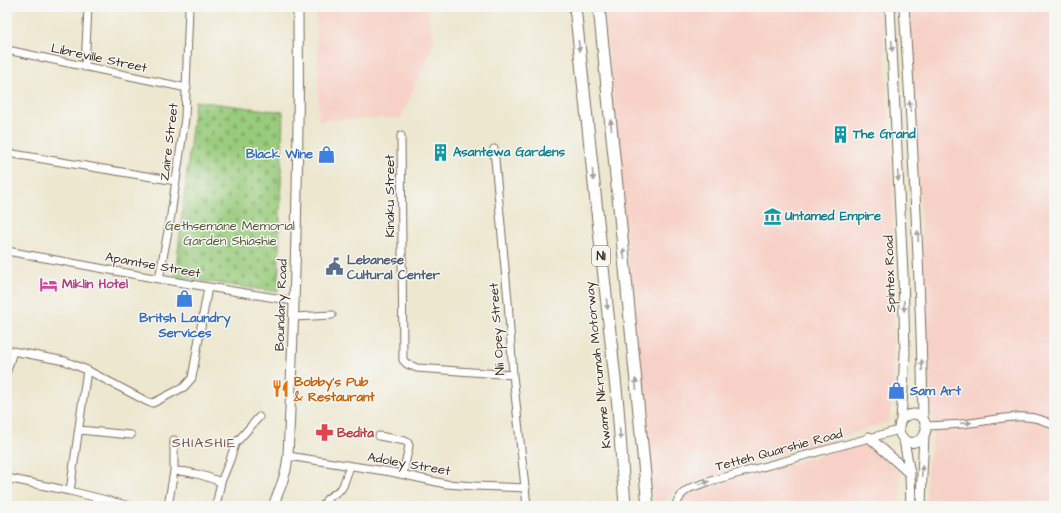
<svg xmlns="http://www.w3.org/2000/svg" width="1061" height="513" font-family="'Architects Daughter',sans-serif">
<style>
.built{fill:#f7d1c7}
.cemetery{fill:url(#cemetery-stones);stroke:#6a7a4d}
.lines{fill:none;stroke-linecap:round;stroke-linejoin:round}
.stream{stroke:#6caee1;stroke-width:2}
.minor-casing{stroke:#796c5c;stroke-width:9}
.major-casing{stroke:#796c5c;stroke-width:11}
.highway-casing{stroke:#796c5c;stroke-width:13}
.minor{stroke:#fff;stroke-width:7}
.major{stroke:#fff;stroke-width:9}
.highway{stroke:#fff;stroke-width:11}
.oneway{fill:#a79f9a}
.labels{text-anchor:middle;dominant-baseline:central;stroke-width:3;stroke-linejoin:round;paint-order:stroke}
.shield{fill:#f6f6f2;stroke:#73675e;stroke-width:1}
.shield-label{font-size:12px;font-weight:bold;fill:#3b2a1e}
.street-label{font-size:13px;fill:#3b2a1e;stroke:#f6f6f2}
.culture-label{font-size:13px;font-weight:bold;fill:#0d838f;stroke:#f6f6f2;text-anchor:start}
.shop-label{font-size:13px;font-weight:bold;fill:#366cbe;stroke:#f6f6f2;text-anchor:end}
.park-label{font-size:13px;fill:#575a3a;stroke:#f6f6f2}
.service-label{font-size:13px;font-weight:bold;fill:#4e5e75;stroke:#f6f6f2;text-anchor:start}
.hotel-label{font-size:13px;font-weight:bold;fill:#b23c85;stroke:#f6f6f2;text-anchor:start}
.food-label{font-size:13px;font-weight:bold;fill:#c56008;stroke:#f6f6f2;text-anchor:start}
.health-label{font-size:13px;font-weight:bold;fill:#be3a42;stroke:#f6f6f2;text-anchor:start}
.neighbourhood-label{font-size:14px;letter-spacing:1px;fill:#785249;stroke:#f6f6f2}
</style>
<defs>
<pattern id="cemetery-stones" width="16" height="16" patternUnits="userSpaceOnUse"><rect width="16" height="16" fill="#98cb7c"/><path d="M2 7V4a2 2 0 0 1 4 0v3zM10 15v-3a2 2 0 0 1 4 0v3z" fill="#84ae6b"/></pattern>
</defs>
<rect width="100%" height="100%" fill="#f6f6f2"/>
<filter id="ink" filterUnits="userSpaceOnUse"><feTurbulence type="fractalNoise" baseFrequency=".025" numOctaves="2"/><feDisplacementMap in="SourceGraphic" scale="8" xChannelSelector="R" yChannelSelector="G"/><feConvolveMatrix kernelMatrix="1 2 1 2 8 2 1 2 1" color-interpolation-filters="sRGB"/></filter>
<filter id="wash" filterUnits="userSpaceOnUse"><feTurbulence type="fractalNoise" baseFrequency=".012" numOctaves="4" result="noise"/><feDisplacementMap in="SourceGraphic" scale="16" xChannelSelector="R" yChannelSelector="G"/><feGaussianBlur stdDeviation="0.9" result="paint"/><feColorMatrix in="noise" values="0 0 0 0 0 0 0 0 0 0 0 0 0 0 0 0 0 1.4 0 .05"/><feComposite in="paint" operator="in"/></filter>
<g filter="url(#wash)">
<rect width="100%" height="100%" fill="#ede7cf"/>
<!-- built -->
<path class="built" d="M316 7H428L434 42 401 118 319 120Z
M604 7H882L892 169 894 272V391L889 422 693 482 675 489 666 500 654 505 634 323Z
M909 7H1054V506H926L927 466 933 439V409L927 406 923 261Z
M863 443 901 472 900 506H680L685 497 696 491Z"/>
<!-- cemetery -->
<path class="cemetery" d="M195 101 283 112 278 292 175 277Z"/>
<g class="lines">
<!-- stream -->
<path class="stream" d="M449 503V506"/>
</g>
</g>
<g filter="url(#ink)">
<g class="lines">
<defs>
<path id="minor" d="M7 50 187 88
M85 67 88 7
M401 136 403 360 407 364 417 368 513 375
M494 149 508 301 513 375 527 506
M7 153 176 181
M7 251 159 279 294 301
M159 279 171 215 185 118 189 7
M294 317 332 315
M7 350 65 361 87 370 148 402 153 403 184 387 192 378 208 287
M7 371 13 351
M927 426C941 425 956 425 970 423 998 420 1029 409 1054 426
M79 430 131 435
M379 436 405 441 408 443 409 446 403 474
M288 456 391 472 446 484 475 486 526 488
M174 471C191 471 205 476 221 482
M7 478 70 491 130 506
M70 491 87 370
M168 506 174 471V440
M216 506 221 482 230 460 235 444 259 417
M323 506 327 499 341 489 343 486 350 466
M675 506 682 494 690 488 714 480 899 430"/>
<path id="major" d="M890 7 903 274 905 354 901 420C893 437 911 451 924 436
M904 7C913 144 921 281 923 418 927 425 927 429 924 436L922 475 921 506
M901 420C908 413 916 412 923 418
M869 437 910 474
M904 440 910 474 911 506
M273 506 282 483 286 470 288 456C293 345 297 234 298 122 299 84 298 45 298 7"/>
<path id="highway" d="M575 7 618 407 625 506
M599 7 618 196 648 506"/>
</defs>
<!-- minor casing -->
<use href="#minor" class="minor-casing"/>
<!-- major casing -->
<use href="#major" class="major-casing"/>
<!-- highway casing -->
<use href="#highway" class="highway-casing"/>
<!-- minor -->
<use href="#minor" class="minor"/>
<!-- major -->
<use href="#major" class="major"/>
<!-- highway -->
<use href="#highway" class="highway"/>
</g>
<!-- one-way arrows -->
<defs><path id="oneway-solid" d="M-6-.8H1V-3.2L6.5 0L1 3.2V.8H-6Z"/></defs>
<g class="oneway">
<use href="#oneway-solid" transform="translate(579 46) rotate(84)"/>
<use href="#oneway-solid" transform="translate(892 46) rotate(87)"/>
<use href="#oneway-solid" transform="translate(910 106) rotate(-93)"/>
<use href="#oneway-solid" transform="translate(611 125) rotate(-96)"/>
<use href="#oneway-solid" transform="translate(593 175) rotate(84)"/>
<use href="#oneway-solid" transform="translate(898 176) rotate(87)"/>
<use href="#oneway-solid" transform="translate(918 236) rotate(-93)"/>
<use href="#oneway-solid" transform="translate(624 254) rotate(-95)"/>
<use href="#oneway-solid" transform="translate(607 304) rotate(84)"/>
<use href="#oneway-solid" transform="translate(904 306) rotate(88)"/>
<use href="#oneway-solid" transform="translate(922 365) rotate(-92)"/>
<use href="#oneway-solid" transform="translate(636 384) rotate(-95)"/>
<use href="#oneway-solid" transform="translate(966 423) rotate(-5)"/>
<use href="#oneway-solid" transform="translate(620 434) rotate(86)"/>
<use href="#oneway-solid" transform="translate(922 471) rotate(-87)"/>
<use href="#oneway-solid" transform="translate(704 483) rotate(-18)"/>
</g>
</g>
<!-- icons -->
<defs>
<symbol id="building-bare" viewBox="-9 -9 18 18"><path d="M-4-6H4V6H1V3H-1V6H-4ZM-2.5-4.3h1.7v1.8h-1.7ZM.8-4.3h1.7v1.8H.8ZM-2.5-1h1.7V.8h-1.7ZM.8-1h1.7V.8H.8Z" fill="#0f9aa8" stroke="#f6f6f2" stroke-width="2.5" paint-order="stroke"/></symbol>
<symbol id="shop-bare" viewBox="-9 -9 18 18"><path d="M-5-2.5h2.3a2.7 3.5 0 0 1 5.4 0H5L5.5 6h-11ZM-1.5-2.5h3a1.5 2.3 0 0 0-3 0Z" fill="#3f7fe0" stroke="#f6f6f2" stroke-width="2.5" paint-order="stroke"/></symbol>
<symbol id="museum-bare" viewBox="-9 -9 18 18"><path d="M0-6L6-3V-2H-6V-3ZM-5-1h2V3h-2ZM-1-1h2V3h-2ZM3-1h2V3H3ZM-6 4H6V6H-6Z" fill="#0f9aa8" stroke="#f6f6f2" stroke-width="2.5" paint-order="stroke"/></symbol>
<symbol id="civic-bare" viewBox="-9 -9 18 18"><path d="M-.6-6.5H3V-4.5H.6V-3L4-1V1h2V6H-6V1h2V-1L-.6-3ZM-1.2 2.5V6h2.4V2.5Z" fill="#5c6f8a" stroke="#f6f6f2" stroke-width="2.5" paint-order="stroke"/></symbol>
<symbol id="hotel-bare" viewBox="-9 -9 18 18"><path d="M-6-4.5h1.5V1H6V5H4.5V3h-9V5H-6ZM-4 0a1.8 1.8 0 1 1 3.6 0ZM.5 0V-2.5h3Q6-2.5 6 0Z" fill="#d1479c" stroke="#f6f6f2" stroke-width="2.5" paint-order="stroke"/></symbol>
<symbol id="restaurant-bare" viewBox="-9 -9 18 18"><path d="M-5-6h1v4h1v-4h1v4h1v-4h1v5L-1.5 .5V6h-2V.5L-5-1ZM5-6V6H3V1.5H1.5Q1.5-4 5-6Z" fill="#e8710a" stroke="#f6f6f2" stroke-width="2.5" paint-order="stroke"/></symbol>
<symbol id="pharmacy-bare" viewBox="-9 -9 18 18"><path d="M-2-6h4v4h4v4h-4v4h-4v-4h-4v-4h4Z" fill="#e0444e" stroke="#f6f6f2" stroke-width="2.5" paint-order="stroke"/></symbol>
</defs>
<g fill-rule="evenodd">
<use href="#building-bare" x="828" y="122" width="25" height="25"/>
<use href="#building-bare" x="428" y="140" width="25" height="25"/>
<use href="#shop-bare" x="314" y="142" width="25" height="25"/>
<use href="#museum-bare" x="760" y="204" width="25" height="25"/>
<use href="#civic-bare" x="322" y="254" width="25" height="25"/>
<use href="#hotel-bare" x="36" y="272" width="25" height="25"/>
<use href="#shop-bare" x="172" y="286" width="25" height="25"/>
<use href="#restaurant-bare" x="268" y="376" width="25" height="25"/>
<use href="#shop-bare" x="884" y="378" width="25" height="25"/>
<use href="#pharmacy-bare" x="312" y="420" width="25" height="25"/>
</g>
<g class="labels">
<!-- shield labels -->
<rect class="shield" x="592" y="246" width="18" height="20" rx="3"/>
<g class="shield-label">
<text x="601" y="256">N1</text>
</g>
<!-- street labels -->
<g class="street-label">
<text transform="translate(99 58) rotate(12)">Libreville Street</text>
<text transform="translate(169 142) rotate(-83)">Zaire Street</text>
<text transform="translate(390 196) rotate(-90)">Kinaku Street</text>
<text transform="translate(153 265) rotate(10)">Apamtse Street</text>
<text transform="translate(890 274) rotate(-92)">Spintex Road</text>
<text transform="translate(281 305) rotate(-88)">Boundary Road</text>
<text transform="translate(497 329) rotate(-94)">Nii Opey Street</text>
<text transform="translate(598 365) rotate(-96)">Kwame Nkrumah Motorway</text>
<text transform="translate(779 450) rotate(-15)">Tetteh Quarshie Road</text>
<text transform="translate(409 464) rotate(10)">Adoley Street</text>
</g>
<!-- culture labels -->
<g class="culture-label">
<text x="853" y="134">The Grand</text>
<text x="453" y="152">Asantewa Gardens</text>
<text x="785" y="216">Untamed Empire</text>
</g>
<!-- shop labels -->
<g class="shop-label">
<text x="313" y="154">Black Wine</text>
<text x="185" y="318" text-anchor="middle">Britsh Laundry<tspan x="185" dy="15">Services</tspan></text>
<text x="910" y="391" text-anchor="start">Sam Art</text>
</g>
<!-- park labels -->
<g class="park-label">
<text x="230" y="226">Gethsemane Memorial<tspan x="230" dy="15">Garden Shiashie</tspan></text>
</g>
<!-- service labels -->
<g class="service-label">
<text x="347" y="260">Lebanese<tspan x="347" dy="15">Cultural Center</tspan></text>
</g>
<!-- hotel labels -->
<g class="hotel-label">
<text x="62" y="284">Miklin Hotel</text>
</g>
<!-- food labels -->
<g class="food-label">
<text x="294" y="382">Bobby's Pub<tspan x="294" dy="15">&amp; Restaurant</tspan></text>
</g>
<!-- health labels -->
<g class="health-label">
<text x="337" y="433">Bedita</text>
</g>
<!-- neighbourhood labels -->
<g class="neighbourhood-label">
<text x="204" y="443">SHIASHIE</text>
</g>
</g>
<!-- margin -->
<rect width="1061" height="513" fill="none" stroke="#f6f6f2" stroke-width="24"/>
</svg>
